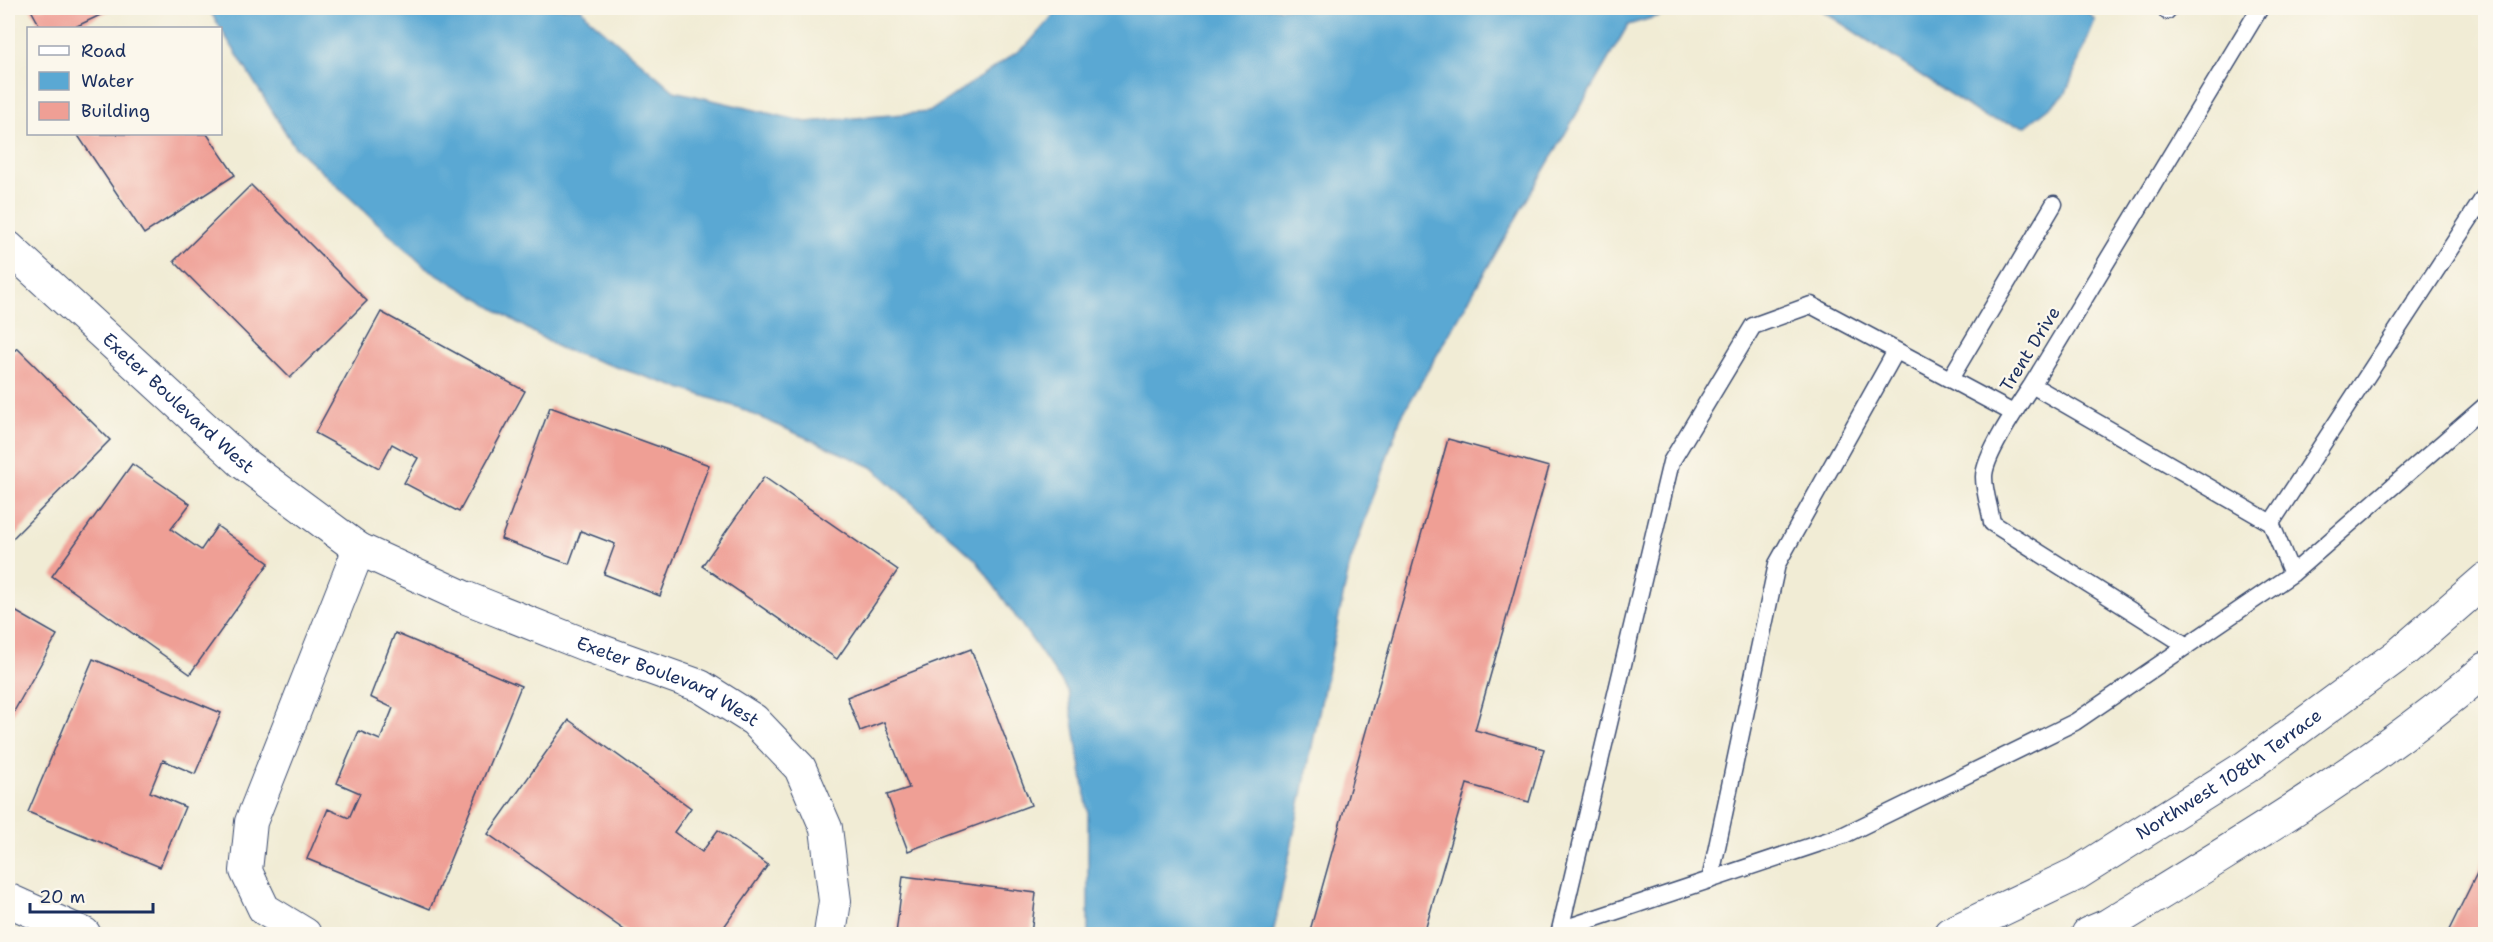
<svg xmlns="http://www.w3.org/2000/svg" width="2493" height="942" font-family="'Shantell Sans',sans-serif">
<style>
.water{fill:#5aa8d3;stroke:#3a6c98;stroke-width:1.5}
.building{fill:#ef9f95}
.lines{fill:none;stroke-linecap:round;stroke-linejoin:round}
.service-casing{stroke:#3b4b70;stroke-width:19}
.minor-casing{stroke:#3b4b70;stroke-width:34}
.tertiary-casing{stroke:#3b4b70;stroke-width:35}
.service{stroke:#fff;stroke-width:16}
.minor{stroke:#fff;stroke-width:32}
.tertiary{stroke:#fff;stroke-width:33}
.labels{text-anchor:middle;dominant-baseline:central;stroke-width:4.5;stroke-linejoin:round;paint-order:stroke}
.street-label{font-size:18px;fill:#1b2f5e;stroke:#fbf7ec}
</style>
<rect width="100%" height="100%" fill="#fbf7ec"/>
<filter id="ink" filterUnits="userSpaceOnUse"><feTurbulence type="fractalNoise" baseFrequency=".0167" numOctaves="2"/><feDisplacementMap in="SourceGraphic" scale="12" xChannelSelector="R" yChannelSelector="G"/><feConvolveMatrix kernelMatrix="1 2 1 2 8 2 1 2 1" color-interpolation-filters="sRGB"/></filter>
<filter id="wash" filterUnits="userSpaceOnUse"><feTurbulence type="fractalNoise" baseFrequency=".008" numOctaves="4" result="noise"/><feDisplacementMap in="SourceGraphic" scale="24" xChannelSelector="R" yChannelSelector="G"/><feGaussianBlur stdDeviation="1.35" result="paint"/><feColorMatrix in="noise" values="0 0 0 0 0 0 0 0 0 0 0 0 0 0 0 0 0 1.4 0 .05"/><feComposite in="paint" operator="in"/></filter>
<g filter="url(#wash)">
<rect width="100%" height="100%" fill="#f1ecd5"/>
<!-- water -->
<path class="water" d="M208 8H581L589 18 674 91 806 122 929 112 1027 45 1060 8H1686L1628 25 1401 417 1350 563 1273 934H1088V811L1068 691 976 560 872 467 737 407 559 348 424 266 294 146Z
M1818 8H2083L2095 20 2065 95 2026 126 1986 118Z"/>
<g id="blocks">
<!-- building -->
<path class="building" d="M30 8H115L73 28H41Z
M77 134H207L235 175 144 234Z
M251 185 367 301 290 378 174 261Z
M381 312 525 391 459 512 404 483 418 458 392 444 379 468 315 433Z
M17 348 110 440 8 543V358Z
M550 407 709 465 660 596 604 574 615 544 581 531 569 564 501 539Z
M1448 439 1549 467 1475 730 1544 749 1529 802 1467 784 1424 934H1309Z
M132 464 190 504 171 529 201 550 217 526 269 563 190 674 52 576Z
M764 477 898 570 837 659 702 566Z
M8 607 57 635 8 722Z
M395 633 521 686 430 909 307 859 328 809 349 818 360 793 337 783 359 731 380 740 393 708 370 697Z
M971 649 1031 805 908 851 887 795 909 788 884 722 860 731 847 697Z
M93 659 221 713 195 774 163 760 150 792 185 807 160 867 28 812Z
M569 720 691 808 674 832 702 852 718 830 768 865 719 934H630L488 834Z
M2486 855V934H2447Z
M903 876 1036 893 1031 934H896Z"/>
</g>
</g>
<g filter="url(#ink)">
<use href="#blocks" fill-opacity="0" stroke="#3b4b70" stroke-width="1.5"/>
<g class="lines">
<defs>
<path id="service" d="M2167 11 2169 8
M1950 379 2054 204
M2032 385 2271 523 2292 574
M2271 523 2486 194
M2187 646 1992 523C1990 508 1984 492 1984 477 1984 456 2020 403 2032 385L2260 8
M1710 880 1777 564 1896 351
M1560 930 1844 835 2075 722 2292 574 2486 405
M1560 930 1671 462 1753 326 1811 305 2013 413"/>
<g id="minor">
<path id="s1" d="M8 247 243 463 359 549 464 597 588 646 700 686 754 720 800 768 826 828 835 901 830 934"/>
<path d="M305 934 264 909 246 871 251 822 359 549"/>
</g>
<g id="tertiary">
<path d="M8 900 84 934"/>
<path id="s2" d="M1950 934 2076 874 2246 767 2402 652 2486 579"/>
<path d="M2088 934 2107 926C2237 846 2369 768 2486 669"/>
</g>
</defs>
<!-- service casing -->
<use href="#service" class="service-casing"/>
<!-- minor casing -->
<use href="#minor" class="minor-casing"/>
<!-- tertiary casing -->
<use href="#tertiary" class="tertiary-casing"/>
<!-- service -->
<use href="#service" class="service"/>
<!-- minor -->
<use href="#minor" class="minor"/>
<!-- tertiary -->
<use href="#tertiary" class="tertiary"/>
</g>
</g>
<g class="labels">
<!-- street labels -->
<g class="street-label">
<text transform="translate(2030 349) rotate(-58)">Trent Drive</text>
<text stroke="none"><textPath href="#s1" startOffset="231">Exeter Boulevard West</textPath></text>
<text stroke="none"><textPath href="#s1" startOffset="800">Exeter Boulevard West</textPath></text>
<text stroke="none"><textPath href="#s2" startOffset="322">Northwest 108th Terrace</textPath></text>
</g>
</g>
<!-- margin -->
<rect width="2493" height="942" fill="none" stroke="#fbf7ec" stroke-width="30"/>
<!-- legend -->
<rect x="27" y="27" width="195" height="108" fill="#fbf7ec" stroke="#a1a7b3" stroke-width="1.5"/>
<rect x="39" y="46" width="30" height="9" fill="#ffffff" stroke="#a1a7b3" stroke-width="1.5"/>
<text x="81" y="57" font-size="18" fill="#1b2f5e">Road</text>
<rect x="39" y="72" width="30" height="18" fill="#5aa8d3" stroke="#a1a7b3" stroke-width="1.5"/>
<text x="81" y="87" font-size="18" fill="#1b2f5e">Water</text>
<rect x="39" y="102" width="30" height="18" fill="#ef9f95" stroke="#a1a7b3" stroke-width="1.5"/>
<text x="81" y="117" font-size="18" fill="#1b2f5e">Building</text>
<!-- scale -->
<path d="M30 903v9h123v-9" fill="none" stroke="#1b2f5e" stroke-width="3"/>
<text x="39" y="903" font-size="18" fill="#1b2f5e" stroke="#fbf7ec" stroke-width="4.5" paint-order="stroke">20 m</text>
</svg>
